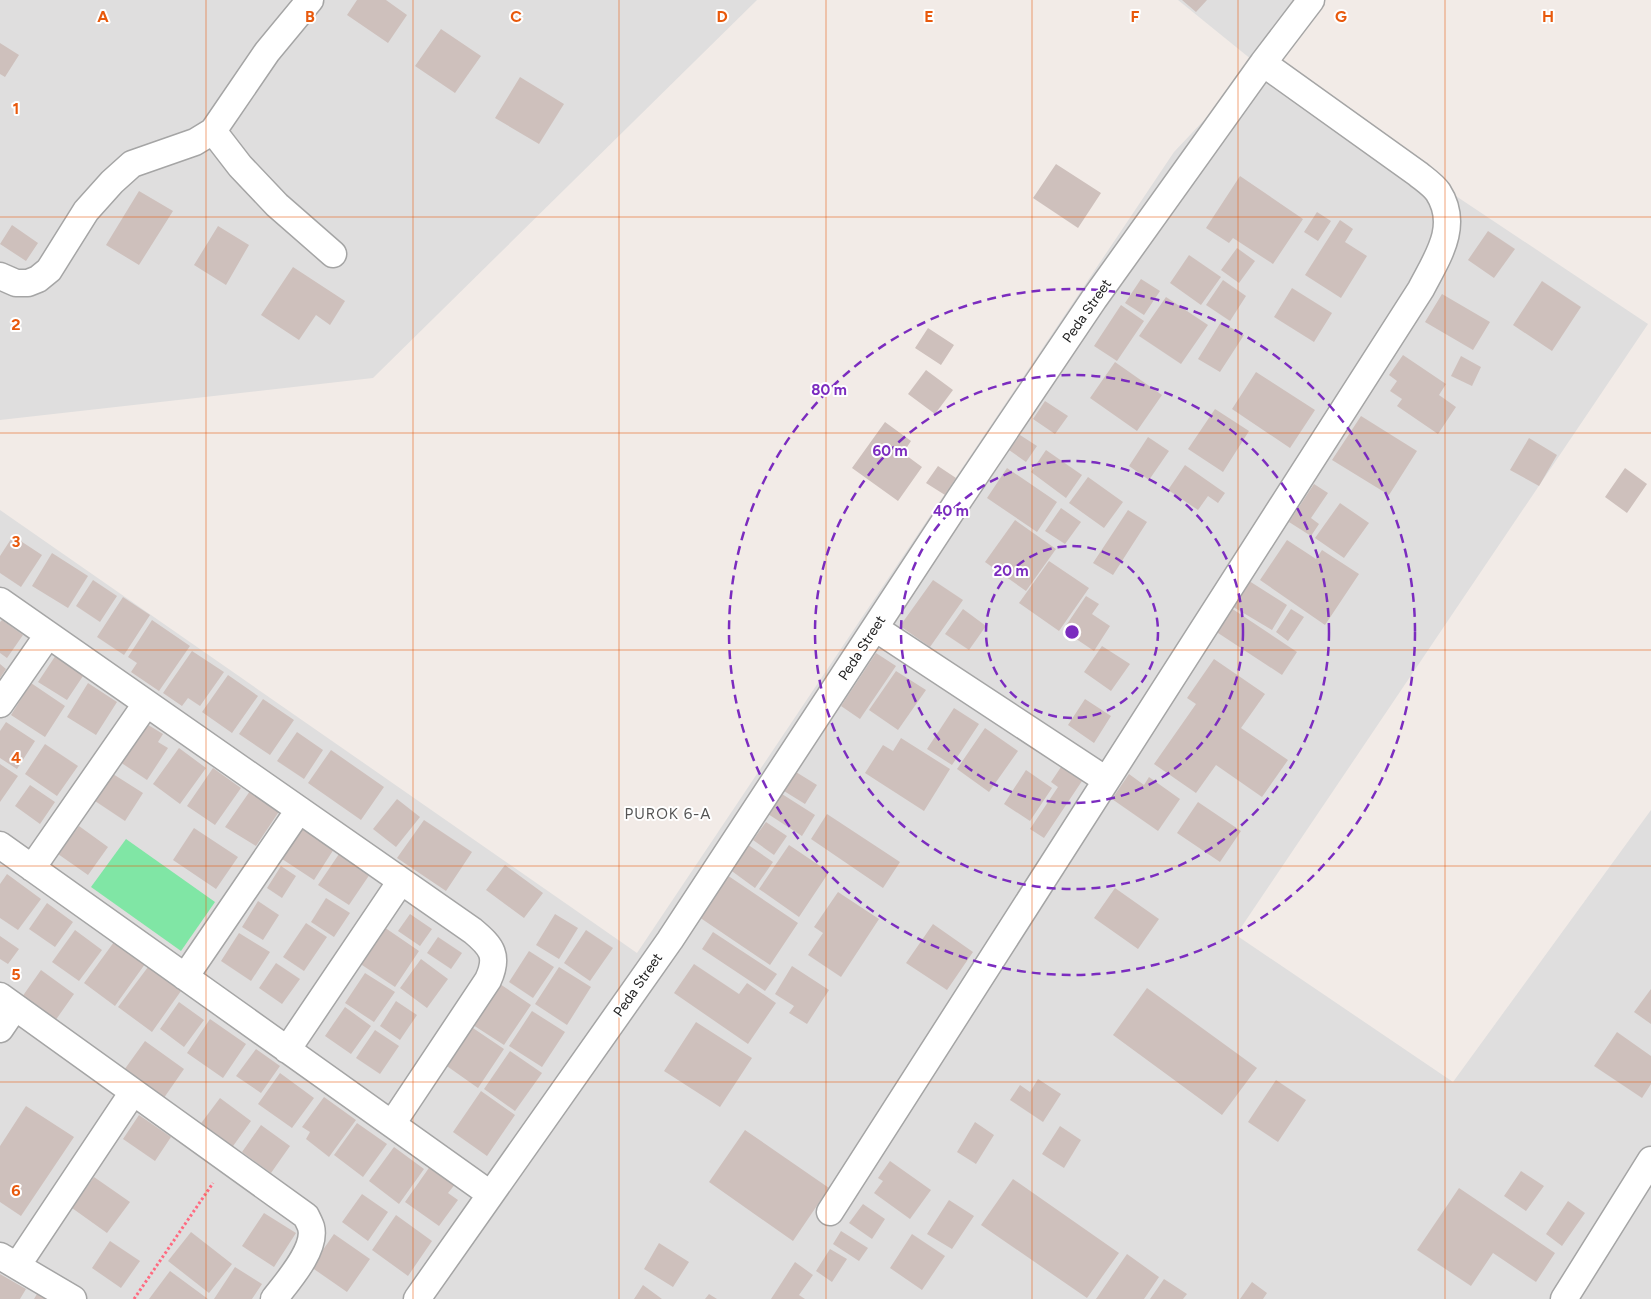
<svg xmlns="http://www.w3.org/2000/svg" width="1651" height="1299" font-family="Figtree,sans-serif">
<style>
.residential{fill:#dfdede}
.pitch{fill:#80e6a5}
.building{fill:#cec0bc}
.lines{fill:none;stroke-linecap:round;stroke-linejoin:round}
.street-casing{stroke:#a5a5a5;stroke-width:29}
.path{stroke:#ff6a80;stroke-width:3;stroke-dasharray:2.5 2.5;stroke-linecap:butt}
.street{stroke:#fff;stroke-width:26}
.grid{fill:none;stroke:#e8590c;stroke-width:1;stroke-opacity:0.55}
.ring{fill:none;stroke:#7b2cbf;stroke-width:2.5;stroke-dasharray:9 6}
.labels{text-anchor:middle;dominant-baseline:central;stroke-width:4;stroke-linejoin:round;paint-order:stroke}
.street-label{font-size:14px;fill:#212121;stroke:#fff}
.neighbourhood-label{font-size:15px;letter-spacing:1px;fill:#545454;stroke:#fff}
.grid-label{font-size:16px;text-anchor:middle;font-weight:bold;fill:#e8590c;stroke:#fff;stroke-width:4;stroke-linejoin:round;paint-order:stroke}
.centre{fill:#7b2cbf;stroke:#fff;stroke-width:2.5}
.ring-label{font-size:15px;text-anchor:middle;font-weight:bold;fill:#7b2cbf;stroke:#fff;stroke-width:4;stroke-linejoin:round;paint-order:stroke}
</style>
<rect width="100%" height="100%" fill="#f2ebe7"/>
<!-- residential -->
<path class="residential" d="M0 0H757L373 378 0 420Z
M1178 0H1308L1258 64 1648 324 1236 935 1453 1082 1651 810V1299H0V510L637 953 1174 152 1257 64Z"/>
<!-- pitch -->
<path class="pitch" d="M126 839 215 902 181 951 91 887Z"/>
<!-- building -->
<path class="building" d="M357 0H386L407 15 388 43 347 15Z
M1182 0H1207L1196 12Z
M441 29 481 56 455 93 415 66Z
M0 43 19 55 5 77 0 74Z
M520 77 564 104 539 144 495 118Z
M1056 164 1101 193 1078 228 1033 198Z
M1240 176 1303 219 1273 264 1233 238 1229 243 1206 228Z
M139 191 173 211 139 265 106 245Z
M1317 212 1331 221 1318 241 1304 232Z
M1340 220 1353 229 1345 242 1367 256 1341 298 1305 275Z
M12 225 38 243 26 261 0 244Z
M218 226 249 245 226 285 194 265Z
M1488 231 1515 249 1494 278 1468 260Z
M1237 248 1255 261 1239 283 1221 270Z
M1189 255 1221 277 1201 305 1170 283Z
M293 267 345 301 330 325 316 315 299 340 261 315Z
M1141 279 1160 291 1144 315 1125 303Z
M1223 280 1246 296 1230 321 1206 305Z
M1542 281 1581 307 1552 351 1513 325Z
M1292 288 1332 313 1314 342 1274 317Z
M1442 294 1490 322 1473 350 1425 322Z
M1166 297 1208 325 1181 364 1139 336Z
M1121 305 1144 321 1117 361 1094 346Z
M1221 322 1244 335 1220 372 1198 359Z
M928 328 954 345 941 365 915 348Z
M1403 355 1446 384 1439 395 1456 407 1438 434 1397 406 1402 399 1390 391 1397 381 1389 375Z
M1461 356 1481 367 1472 386 1451 376Z
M1115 362 1162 395 1137 431 1090 398Z
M926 370 953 390 935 414 908 394Z
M1256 372 1315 410 1290 448 1232 409Z
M1045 401 1068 416 1055 434 1033 419Z
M1215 409 1249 431 1223 472 1188 449Z
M1361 416 1417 451 1389 495 1332 460Z
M885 422 911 441 903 453 922 467 898 501 852 468Z
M1020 435 1037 446 1026 462 1009 450Z
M1148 437 1169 451 1149 480 1129 466Z
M1529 438 1557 455 1539 486 1510 470Z
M1046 450 1082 475 1066 498 1031 472Z
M1185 465 1225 493 1218 503 1208 496 1198 510 1168 490Z
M938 466 956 478 945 495 926 483Z
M1007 468 1057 502 1037 532 987 498Z
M1625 468 1647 484 1627 513 1605 497Z
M1088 477 1123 502 1104 528 1069 503Z
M1314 484 1328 493 1311 518 1319 524 1311 536 1289 522Z
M1340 503 1369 523 1344 558 1315 538Z
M1061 508 1081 522 1065 544 1045 531Z
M1128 510 1147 522 1113 575 1093 563Z
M1015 520 1056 549 1026 591 985 562Z
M13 536 42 555 21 587 0 573V556Z
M1287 540 1316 559 1322 550 1359 574 1325 625 1260 580Z
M52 553 88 576 68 608 32 586Z
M1049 561 1089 588 1059 631 1019 603Z
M1246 579 1287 605 1272 630 1230 605Z
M93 580 117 596 100 622 76 606Z
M933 580 963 600 930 647 900 626Z
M1086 596 1099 604 1092 614 1110 626 1094 651 1063 630Z
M123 597 150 615 124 655 97 637Z
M1231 608 1297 652 1282 675 1215 631Z
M963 609 986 626 969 650 945 634Z
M1291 609 1304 617 1288 641 1276 632Z
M2 620 23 635 7 658 0 653V622Z
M152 620 190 646 159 691 131 672 137 663 128 657Z
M1102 646 1130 664 1111 691 1084 672Z
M192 651 224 672 200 706 188 698 182 706 163 693Z
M876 653 896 666 860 719 841 706Z
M56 655 85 673 67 700 38 682Z
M1214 659 1265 694 1241 728 1288 760 1262 797 1216 765 1196 793 1154 764 1196 704 1187 698Z
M0 664 6 669 0 678Z
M896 671 926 690 898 730 869 710Z
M228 675 258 696 232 733 202 712Z
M31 683 65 706 45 737 11 715Z
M88 683 117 702 96 735 67 717Z
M263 699 294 720 270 755 239 734Z
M1085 699 1111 716 1094 743 1068 725Z
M954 708 979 724 952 765 927 749Z
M6 722 35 741 17 769 0 758V731Z
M145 723 163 734 158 742 168 748 147 780 120 762Z
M985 728 1018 751 989 792 957 769Z
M297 732 323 750 304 779 277 761Z
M901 738 950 769 924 811 865 773 883 745 893 751Z
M45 744 78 766 57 796 25 774Z
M179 748 206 768 180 804 153 784Z
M331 750 384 787 361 820 308 783Z
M0 764 18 776 0 802Z
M1061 767 1082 781 1044 838 1030 829 1058 787 1051 782Z
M213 768 241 788 215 825 187 806Z
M1026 770 1052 788 1030 821 1004 804Z
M796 772 817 785 805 804 784 791Z
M113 774 143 793 125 821 95 801Z
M1129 774 1144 785 1149 777 1180 799 1158 831 1112 799Z
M30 785 55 802 40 824 15 806Z
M250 791 280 810 256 846 225 827Z
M782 794 815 815 802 836 768 814Z
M397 799 420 817 396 847 373 829Z
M1198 802 1241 831 1220 862 1177 833Z
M827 814 900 862 883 888 811 839Z
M424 820 472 852 446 891 397 858Z
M766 822 787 836 774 855 753 840Z
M79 826 108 847 88 875 58 854Z
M300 827 334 849 314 880 279 857Z
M194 828 238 857 216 889 173 860Z
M747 844 773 862 755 888 729 869Z
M789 845 829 872 799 917 759 889Z
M339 854 370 874 349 905 318 885Z
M505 865 543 893 524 918 486 890Z
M281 866 296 876 282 898 267 888Z
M7 874 41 899 18 930 0 918V884Z
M727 875 798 923 770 965 699 917Z
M1115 888 1159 919 1138 949 1094 918Z
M838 892 879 919 841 977 808 955 823 933 814 927Z
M326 898 350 913 334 937 311 922Z
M258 901 279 915 263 940 242 927Z
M47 903 73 922 55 947 29 929Z
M410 914 432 929 420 946 398 931Z
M555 914 578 928 559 959 536 945Z
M306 923 327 937 304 971 283 957Z
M933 924 973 952 947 990 906 963Z
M381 925 419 951 395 987 356 961Z
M75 930 102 950 79 981 52 962Z
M586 930 613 948 590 981 564 963Z
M713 932 777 974 765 991 702 949Z
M239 933 270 952 251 981 221 961Z
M0 936 19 949 8 964 0 959Z
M438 937 462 953 451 969 427 953Z
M114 942 145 964 115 1006 84 983Z
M529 951 554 967 533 998 509 982Z
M421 959 448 979 427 1008 400 988Z
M276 963 300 979 282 1004 259 988Z
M694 964 739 994 747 983 776 1003 748 1044 674 993Z
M792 966 829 990 807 1024 789 1013 794 1006 775 994Z
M148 967 181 991 152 1032 118 1007Z
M559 967 591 987 567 1025 535 1004Z
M41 970 74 994 55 1021 22 997Z
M365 973 395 992 374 1022 345 1003Z
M500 984 531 1005 504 1045 473 1025Z
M1147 988 1257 1068 1222 1115 1113 1035Z
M1651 989V1024L1634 1012Z
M396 1001 417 1015 400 1040 380 1026Z
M179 1002 204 1020 184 1047 160 1029Z
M345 1007 371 1026 351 1054 325 1036Z
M532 1011 565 1032 542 1067 509 1046Z
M210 1019 246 1044 223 1078 187 1053Z
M696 1022 752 1058 720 1107 664 1071Z
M470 1026 504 1049 478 1088 444 1064Z
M375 1030 399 1046 380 1074 356 1058Z
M1617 1032 1651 1056V1084L1642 1098 1594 1066Z
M145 1041 184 1069 159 1105 119 1077Z
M256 1049 280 1066 261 1093 236 1076Z
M510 1051 542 1073 515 1111 484 1089Z
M280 1073 314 1098 292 1128 258 1104Z
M1038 1079 1061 1094 1043 1122 1010 1100 1020 1085 1030 1092Z
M1276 1080 1306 1100 1278 1142 1248 1122Z
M481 1091 515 1115 487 1156 453 1132Z
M324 1097 356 1120 329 1157 306 1139 310 1132 302 1127Z
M220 1098 251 1121 231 1149 199 1126Z
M26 1106 74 1137 21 1216 0 1202V1146Z
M139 1115 171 1137 155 1161 123 1139Z
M975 1122 994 1135 976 1164 957 1152Z
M357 1123 387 1144 363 1177 334 1155Z
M261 1125 290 1146 271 1173 242 1152Z
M1060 1126 1081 1140 1064 1168 1042 1154Z
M745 1130 829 1188 793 1241 709 1182Z
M394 1147 424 1169 399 1204 369 1181Z
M890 1161 931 1190 910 1219 874 1193 883 1181 878 1178Z
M431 1165 456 1183 448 1193 458 1200 439 1226 405 1202Z
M1521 1171 1544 1186 1526 1211 1504 1196Z
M94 1177 130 1202 107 1233 72 1208Z
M1013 1179 1119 1253 1087 1298 981 1225Z
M1459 1188 1555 1253 1536 1282 1493 1253 1471 1286 1417 1250Z
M362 1194 388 1212 368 1241 342 1222Z
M949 1200 974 1216 952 1249 927 1234Z
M1568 1201 1585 1213 1562 1246 1546 1234Z
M863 1204 885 1219 872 1239 849 1223Z
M264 1213 296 1233 274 1267 242 1246Z
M396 1215 432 1241 408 1276 372 1250Z
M841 1231 868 1248 859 1261 833 1244Z
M191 1232 232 1264 209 1293 168 1261Z
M334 1234 370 1259 347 1292 311 1267Z
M912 1234 945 1256 922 1290 890 1268Z
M110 1241 140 1261 121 1288 92 1268Z
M659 1243 689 1262 673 1287 644 1269Z
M830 1249 847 1259 832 1282 816 1271Z
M1127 1254 1159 1277 1144 1299H1096Z
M795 1262 813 1275 799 1295 805 1299H771Z
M235 1267 262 1284 252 1299H214Z
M170 1271 208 1299H149Z
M0 1274 26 1289 20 1299H0Z
M1164 1279 1187 1294 1183 1299H1150Z
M1252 1282 1267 1293 1263 1299H1240Z
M643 1285 662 1299H634Z
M37 1294 46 1299H34Z
M709 1294 717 1299H705Z"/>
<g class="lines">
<defs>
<path id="street" d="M213 131 240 166 277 205 333 254
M0 276 16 283H28L38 279 49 270 86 211 112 182 132 164 195 142 213 131 267 52 310 0
M0 601 473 931C492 947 499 956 488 980L392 1124
M875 628 1106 780
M0 704 48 635
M0 845 490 1194
M32 868 146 704
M185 977 299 810
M0 996 306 1216C308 1220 310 1224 311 1227 317 1249 287 1282 274 1299
M0 1029 15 1007
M287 1050 401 881
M830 1212 1421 289C1437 258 1460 226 1438 192 1433 185 1424 179 1418 174L1263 63
M0 1256 73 1299
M17 1266 133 1092
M417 1299 670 940 960 498 1094 299 1263 63 1311 0
M1564 1299 1651 1160"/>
</defs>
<!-- street casing -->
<use href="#street" class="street-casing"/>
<!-- path -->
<path class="path" d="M134 1299 213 1183"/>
<!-- street -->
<use href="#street" class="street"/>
</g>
<!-- grid -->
<path class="grid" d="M206 0V1299M413 0V1299M619 0V1299M826 0V1299M1032 0V1299M1238 0V1299M1445 0V1299M0 217H1651M0 433H1651M0 650H1651M0 866H1651M0 1082H1651"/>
<!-- distance rings -->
<g class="ring">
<circle cx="1072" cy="632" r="86"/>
<circle cx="1072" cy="632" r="171"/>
<circle cx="1072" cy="632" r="257"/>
<circle cx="1072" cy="632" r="343"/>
</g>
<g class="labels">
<!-- street labels -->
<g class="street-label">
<text transform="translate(1087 311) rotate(-55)">Peda Street</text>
<text transform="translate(862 648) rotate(-57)">Peda Street</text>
<text transform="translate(638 985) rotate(-55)">Peda Street</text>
</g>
<!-- neighbourhood labels -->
<g class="neighbourhood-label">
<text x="668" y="814">PUROK 6-A</text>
</g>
</g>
<g class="grid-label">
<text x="103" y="22">A</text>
<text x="310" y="22">B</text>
<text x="516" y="22">C</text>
<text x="722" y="22">D</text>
<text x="929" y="22">E</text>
<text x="1135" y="22">F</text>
<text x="1341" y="22">G</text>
<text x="1548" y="22">H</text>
<text x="16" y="114">1</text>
<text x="16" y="330">2</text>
<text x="16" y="547">3</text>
<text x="16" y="763">4</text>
<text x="16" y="980">5</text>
<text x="16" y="1196">6</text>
</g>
<circle cx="1072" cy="632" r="8" class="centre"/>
<g class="ring-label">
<text x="829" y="395">80 m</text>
<text x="890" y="456">60 m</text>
<text x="951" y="516">40 m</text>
<text x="1011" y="576">20 m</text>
</g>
</svg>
